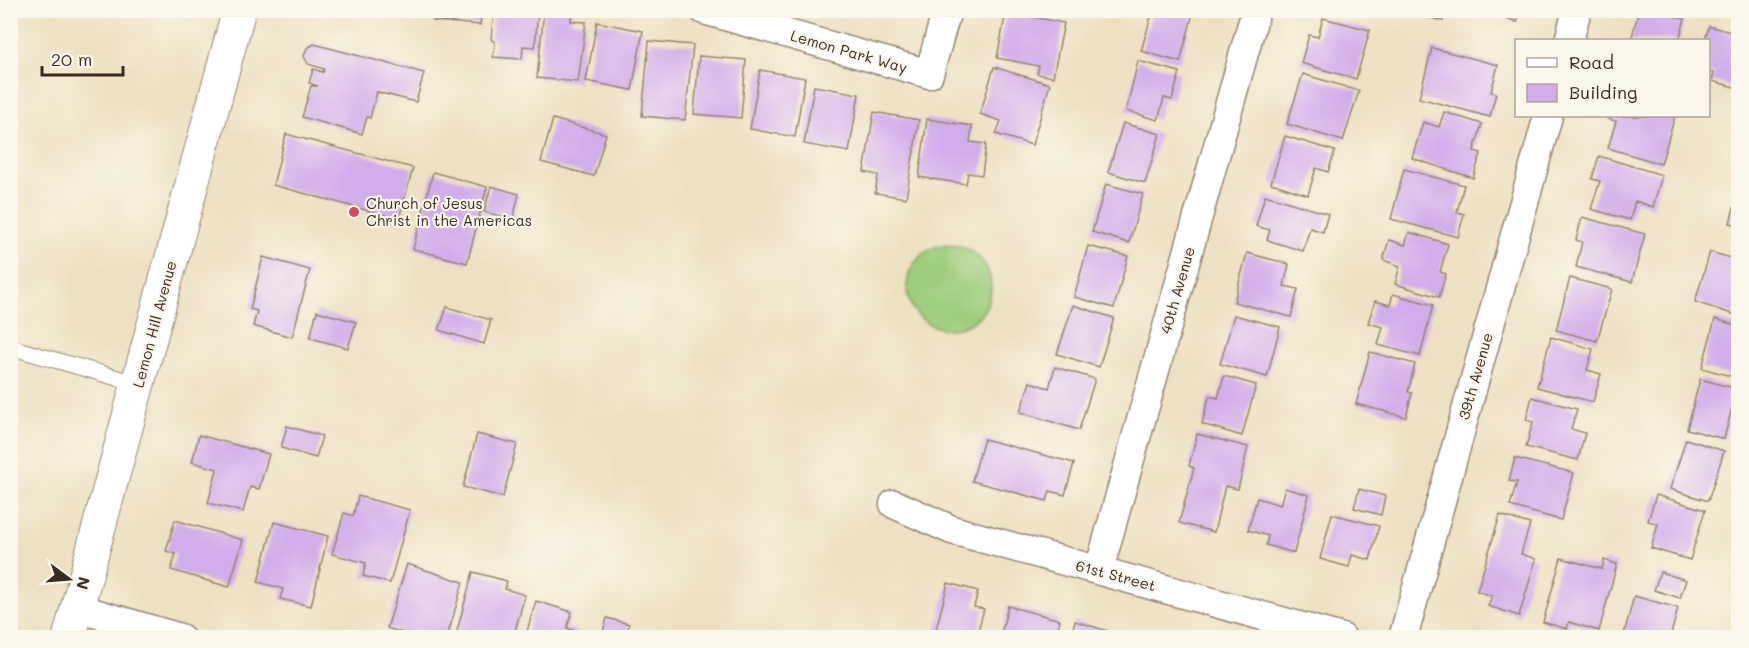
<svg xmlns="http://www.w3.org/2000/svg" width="1749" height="648" font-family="Mali,sans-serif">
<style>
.green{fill:#9dce7d;stroke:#6c7c4e;stroke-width:1.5}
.building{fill:#d2adeb}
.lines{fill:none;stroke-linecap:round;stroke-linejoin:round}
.service-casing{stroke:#948670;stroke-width:17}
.minor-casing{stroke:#948670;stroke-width:31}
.tertiary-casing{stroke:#948670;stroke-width:35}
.service{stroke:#fff;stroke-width:15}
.minor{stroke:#fff;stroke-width:28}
.tertiary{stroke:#fff;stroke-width:33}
.poi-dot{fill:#d1495b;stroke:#fbf7ec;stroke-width:2}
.labels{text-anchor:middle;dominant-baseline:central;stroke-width:4.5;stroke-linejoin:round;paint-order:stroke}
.street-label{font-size:15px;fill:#3b2a1e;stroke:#fbf7ec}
.poi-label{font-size:15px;fill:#3b2a1e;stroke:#fbf7ec;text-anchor:start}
</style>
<rect width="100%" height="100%" fill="#fbf7ec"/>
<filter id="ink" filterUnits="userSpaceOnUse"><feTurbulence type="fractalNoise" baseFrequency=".0167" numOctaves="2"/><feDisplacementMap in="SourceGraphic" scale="12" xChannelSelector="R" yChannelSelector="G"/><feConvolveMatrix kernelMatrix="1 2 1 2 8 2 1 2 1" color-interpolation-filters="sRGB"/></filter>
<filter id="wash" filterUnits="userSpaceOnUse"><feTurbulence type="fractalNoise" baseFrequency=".008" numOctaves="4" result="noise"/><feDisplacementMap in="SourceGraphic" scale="24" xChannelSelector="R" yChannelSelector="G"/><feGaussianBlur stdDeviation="1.35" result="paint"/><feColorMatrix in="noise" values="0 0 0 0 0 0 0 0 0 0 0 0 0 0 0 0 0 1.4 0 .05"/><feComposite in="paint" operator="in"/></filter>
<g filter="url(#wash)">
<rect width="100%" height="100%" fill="#eee1c1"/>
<!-- green -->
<path class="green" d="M907 287a42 42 0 1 1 84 0a42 42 0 1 1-84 0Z"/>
<g id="blocks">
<!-- building -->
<path class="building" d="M434 10H482L480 25 433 21Z
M494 10H538L535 47 523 46 522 59 493 57 495 43 491 39Z
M544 10 572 11 571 21 586 22 578 82 537 78Z
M1153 10H1194L1180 62 1141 51Z
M1429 10H1446L1443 21 1427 17Z
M1484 10H1521L1517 22Z
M1639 10H1653L1685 19 1679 40H1631Z
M1006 12 1064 23 1053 77 1037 74 1039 66 997 58Z
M1323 18 1370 30 1356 79 1301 63 1309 35 1318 37Z
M597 22 643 31 632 90 586 81Z
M1709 26 1738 34V88L1712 81 1714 73 1708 72V40H1705Z
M649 41 693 45 685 120 642 116Z
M314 44 424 73 416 102 377 92 370 118 367 117 362 134 302 117 311 86H318L309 83 313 69 323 72 324 69 308 64 304 56 307 48Z
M1432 48 1498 65 1491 92 1496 93 1490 117 1419 98Z
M699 56 746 60 741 118 694 114Z
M1138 61 1180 72 1172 100 1164 98 1158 120 1126 111Z
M994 67 1050 84 1032 145 996 134 1001 121 980 114Z
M760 70 805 78 795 137 750 129Z
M1303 74 1359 91 1343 141 1287 124Z
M814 86 859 94 849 152 804 144Z
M874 112 919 120 906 198 875 193 878 175 864 172Z
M1444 112 1482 124 1474 151 1481 153 1473 178 1412 158 1423 122 1439 127Z
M1610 116H1675L1661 164 1608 148 1616 121 1608 119Z
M553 119 606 134 594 176 541 162Z
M927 119 972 126 970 142 986 144 982 175 968 173 966 184 919 177Z
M1123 123 1160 134 1145 183 1108 172Z
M286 134 413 168 399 219 273 185Z
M1285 136 1335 151 1328 172 1316 168 1308 195 1271 183Z
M1599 156 1662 175 1653 207 1635 201 1630 220 1591 209 1600 181 1592 179Z
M1404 169 1464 185 1457 212 1464 214 1458 237 1391 219Z
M433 172 487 187 467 263 413 249Z
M1106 184 1143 194 1129 243 1092 232Z
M491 186 519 194 513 219 484 212Z
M1738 192V225L1730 223Z
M1265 195 1328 214 1323 232 1310 228 1303 251 1267 240 1270 230 1256 226Z
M1582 217 1645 234 1632 282 1576 267 1582 242 1576 240Z
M1409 232 1448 244 1440 272 1446 274 1439 297 1395 284 1400 266 1383 260 1389 240 1405 245Z
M1088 246 1128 256 1114 308 1074 297Z
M1710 252 1738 260V316L1695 302Z
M1247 253 1289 264 1284 286 1298 289 1291 317 1234 302Z
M263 257 310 270 292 337 253 326 257 311 250 309Z
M1570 278 1612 289 1597 341 1556 330Z
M1393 294 1433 305 1420 356 1378 345 1383 327 1368 323 1375 301 1390 305Z
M1073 305 1114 318 1099 367 1057 354Z
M447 307 491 320 484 344 439 330Z
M317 311 356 322 348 348 310 338Z
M1234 315 1280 327 1267 377 1220 364Z
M1715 319 1738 326V378L1702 368Z
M1551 337 1593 349 1587 370 1601 374 1593 402 1537 387Z
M1370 352 1415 364 1408 392 1412 393 1406 417 1356 404Z
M1055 367 1095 379 1079 430 1020 412 1030 382 1049 388Z
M1224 376 1256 385 1242 436 1202 424 1209 396 1218 398Z
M1700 379 1737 389 1724 439 1687 429Z
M1532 397 1577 409 1571 429 1585 433 1578 460 1526 447 1533 422 1526 420Z
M287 426 322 436 316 458 281 448Z
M477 434 517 444 503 497 463 487Z
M1197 434 1248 447 1238 489 1225 486 1214 532 1179 523 1194 468 1189 466Z
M199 435 269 454 259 489 250 487 243 512 208 503 217 469 192 462Z
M984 439 1074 463 1065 495 1050 491 1047 501 972 481Z
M1686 439 1724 451 1708 501 1670 489Z
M1515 458 1574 473 1561 520 1510 506 1517 482 1509 481Z
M1285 488 1309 495 1294 553 1266 545 1268 536 1248 530 1257 498 1280 505Z
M1359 489 1385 496 1381 515 1354 508Z
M1656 495 1705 510 1690 560 1651 548 1658 524 1648 521Z
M358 496 410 510 390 583 363 576 366 563 332 554 344 513 353 516Z
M1332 514 1379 526 1370 560 1352 555 1349 567 1320 559Z
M1500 515 1530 524 1521 554 1536 559 1519 616 1488 606 1492 596 1477 591Z
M175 520 243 540 229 587 171 570 176 554 166 551Z
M274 522 328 536 311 606 280 599 283 589 258 582Z
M1561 558 1602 569 1604 560 1617 564 1599 631 1569 622 1567 629 1543 622Z
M407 564 463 582 447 638H419L387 628Z
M473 572 507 581 505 589 525 595 513 638H455Z
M1660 572 1686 580 1680 598 1654 590Z
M948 583 978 591 974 607 984 609 976 638H952L935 633Z
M1634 596 1678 608 1670 638H1623Z
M536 601 572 612 567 628 576 631 574 638H525Z
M1008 606 1060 620 1055 638H1000Z
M607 618 629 624 627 634 637 638H601Z
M1075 621 1128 637 1127 638H1070Z"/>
</g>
</g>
<g filter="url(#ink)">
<use href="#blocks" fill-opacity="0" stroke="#948670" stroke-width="1.5"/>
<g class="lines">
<defs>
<path id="service" d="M10 347 138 384"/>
<path id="minor" d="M704 10 929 74 947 10
M1569 40 1577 10
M894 504 952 530 1342 638
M1099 570 1256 10
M77 608 180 638
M1403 638 1548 116"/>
<path id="tertiary" d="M69 638 239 10"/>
</defs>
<!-- service casing -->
<use href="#service" class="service-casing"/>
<!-- minor casing -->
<use href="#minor" class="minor-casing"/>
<!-- tertiary casing -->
<use href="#tertiary" class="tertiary-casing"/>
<!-- service -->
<use href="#service" class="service"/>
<!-- minor -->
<use href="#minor" class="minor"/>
<!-- tertiary -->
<use href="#tertiary" class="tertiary"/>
</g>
</g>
<!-- markers -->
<circle class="poi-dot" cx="354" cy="212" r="6"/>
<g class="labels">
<!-- street labels -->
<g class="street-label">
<text transform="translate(849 51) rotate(16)">Lemon Park Way</text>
<text transform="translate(1177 290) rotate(-74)">40th Avenue</text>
<text transform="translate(154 324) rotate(-75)">Lemon Hill Avenue</text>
<text transform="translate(1475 376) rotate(-74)">39th Avenue</text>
<text transform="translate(1116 575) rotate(15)">61st Street</text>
</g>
<!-- poi labels -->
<g class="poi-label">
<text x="366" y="203">Church of Jesus<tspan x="366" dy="17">Christ in the Americas</tspan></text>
</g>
</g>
<!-- margin -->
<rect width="1749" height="648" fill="none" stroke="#fbf7ec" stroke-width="36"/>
<!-- legend -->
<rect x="1515" y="39" width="195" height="78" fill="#fbf7ec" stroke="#aea59a" stroke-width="1.5"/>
<rect x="1527" y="58" width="30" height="9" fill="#ffffff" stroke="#aea59a" stroke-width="1.5"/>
<text x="1569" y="69" font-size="18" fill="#3b2a1e">Road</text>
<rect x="1527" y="84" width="30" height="18" fill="#d2adeb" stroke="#aea59a" stroke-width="1.5"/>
<text x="1569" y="99" font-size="18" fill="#3b2a1e">Building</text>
<!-- north arrow -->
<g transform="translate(69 579) rotate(106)" stroke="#fbf7ec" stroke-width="4.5" paint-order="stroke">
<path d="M0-4.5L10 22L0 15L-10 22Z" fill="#3b2a1e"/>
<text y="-9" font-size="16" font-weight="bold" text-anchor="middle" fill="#3b2a1e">N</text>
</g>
<!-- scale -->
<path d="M42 66v9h81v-9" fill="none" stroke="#3b2a1e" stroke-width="3"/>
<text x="51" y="66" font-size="18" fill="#3b2a1e" stroke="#fbf7ec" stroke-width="4.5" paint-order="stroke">20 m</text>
</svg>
